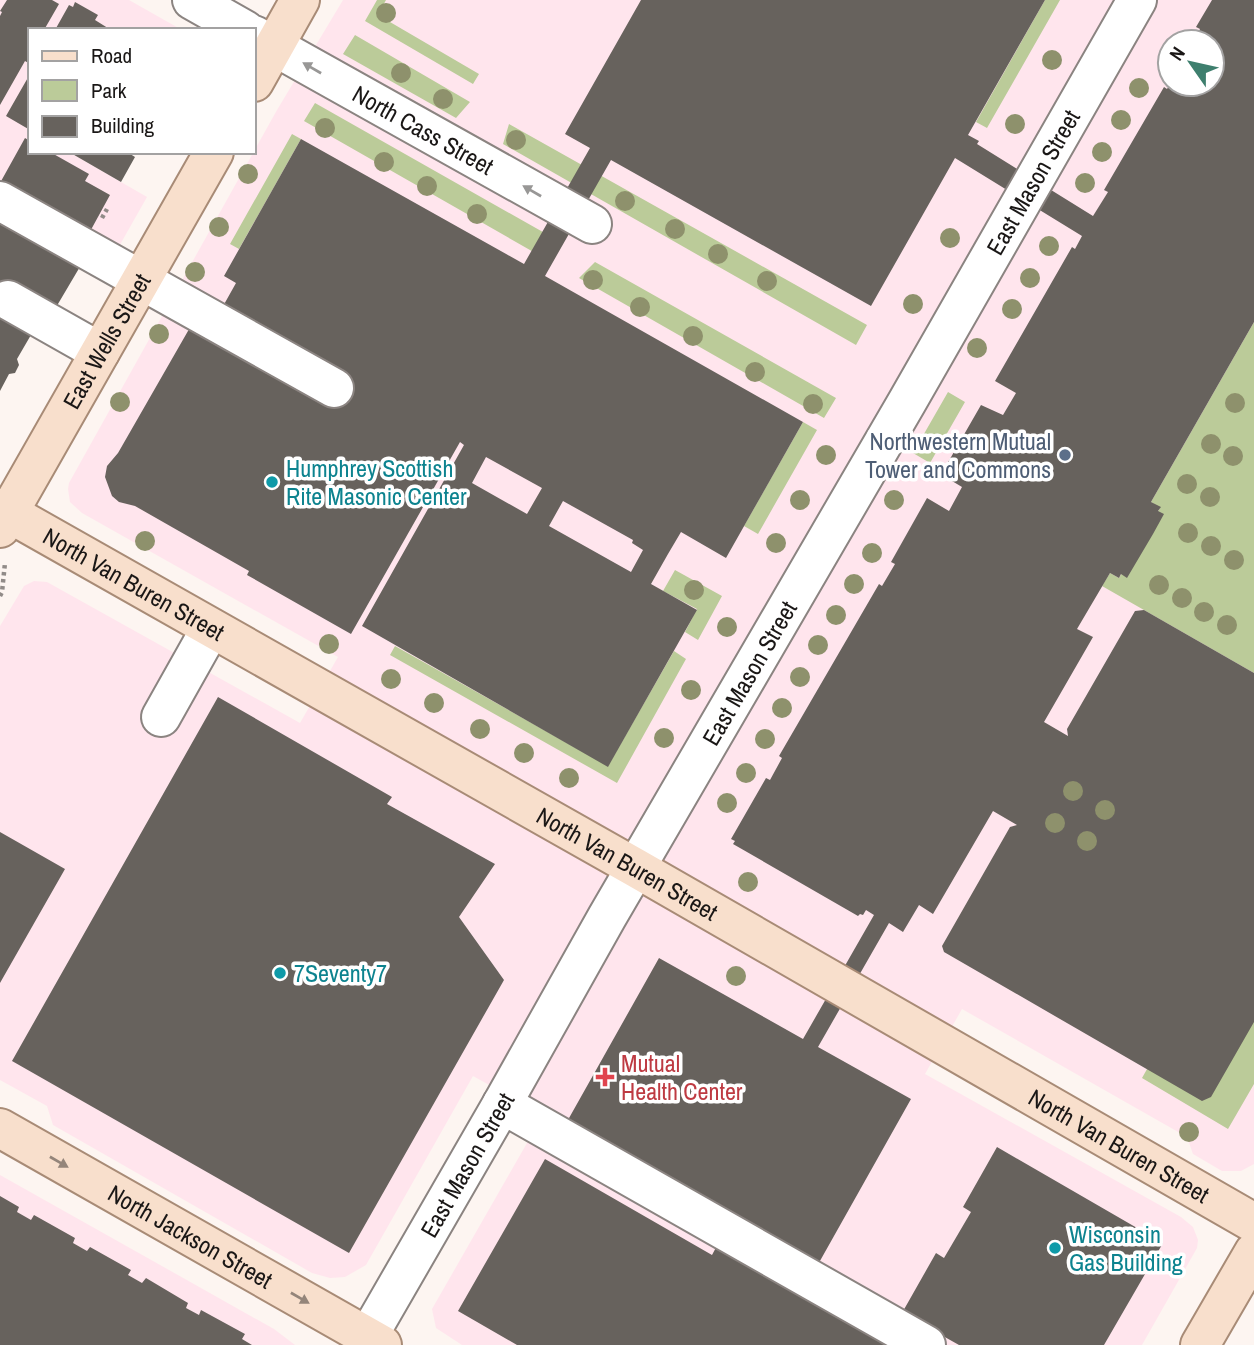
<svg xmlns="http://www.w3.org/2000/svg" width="1254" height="1345" font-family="'Archivo Narrow',sans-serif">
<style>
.commercial{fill:#ffe5ed;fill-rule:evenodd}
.green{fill:#bbcb99}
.building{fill:#67625d;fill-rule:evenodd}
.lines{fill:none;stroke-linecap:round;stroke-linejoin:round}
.minor-casing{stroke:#8b8481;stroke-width:42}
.major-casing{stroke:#a88b76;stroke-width:42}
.path{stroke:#918b88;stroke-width:4.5;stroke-dasharray:3.5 3.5;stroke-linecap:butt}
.minor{stroke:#fff;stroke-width:38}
.major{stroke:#f8dfcc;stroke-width:38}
.tree{fill:#8e916c}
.oneway{fill:#989796}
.oneway2{fill:#94857a}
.service-dot{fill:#5c6f8a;stroke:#fff;stroke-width:2.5}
.culture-dot{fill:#0f9aa8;stroke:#fff;stroke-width:2.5}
.health-dot{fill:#e0444e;stroke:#fff;stroke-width:2.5}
.labels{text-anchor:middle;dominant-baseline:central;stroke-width:7;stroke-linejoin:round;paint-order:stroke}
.street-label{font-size:24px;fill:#1a1716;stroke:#fff}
.service-label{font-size:24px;fill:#4e5e75;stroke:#fff;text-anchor:end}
.culture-label{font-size:24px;fill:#0d838f;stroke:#fff;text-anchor:start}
.health-label{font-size:24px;fill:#be3a42;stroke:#fff;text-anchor:start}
</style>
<rect width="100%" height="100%" fill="#fdf5f1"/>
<!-- commercial -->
<path class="commercial" d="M0 0H129L182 30H30V152H69L147 197 117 250 0 188Z
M343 0H1254V1164L1241 1171H1222L1193 1154 1187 1137 962 1009 925 1074 1181 1217 1193 1227 1198 1240 1197 1248 1142 1345H462L436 1328 432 1309 543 1115 473 1076 366 1265 345 1277 330 1278 312 1273 53 1125 47 1106 0 1080V626L24 586 34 581 47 582 300 723 338 657 82 513 70 502 68 489 69 483 277 110ZM1170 42H1212V84H1170Z
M0 1175 274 1329 295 1345H0Z"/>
<!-- green -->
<path class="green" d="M377 0H386L378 15 479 74 473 84 365 21Z
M1045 0H1060L987 128 976 122Z
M355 35 470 102 456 118 343 54Z
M315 103 557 240 551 262 304 121Z
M509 124 867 325 856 345 503 144Z
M292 134 301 139 239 249 230 244Z
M595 262 836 398 824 418 579 278Z
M1254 322V673L1102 586 1110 573 1119 578 1160 508 1151 502Z
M948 392 965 402 930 463 913 453Z
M803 422 817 430 758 534 744 526Z
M675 570 722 596 698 640 685 632 697 609 663 591Z
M395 646 608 766 674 651 686 659 617 783 390 655Z
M1254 1003V1084L1228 1129 1142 1078 1151 1062Z"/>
<!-- building -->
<path class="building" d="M7 0H52L59 4 44 30H30V64L25 61 0 105V16L2 12 0 11Z
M641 0H1045L968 135 979 141 977 144 1093 216 1108 192 1104 190 1164 87 1167 89 1170 84H1212V42H1193L1200 29 1196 27 1212 0H1254V322L1151 502 1161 507 1158 511 1164 514 1153 534 1127 578 1121 574 1119 578 1110 573 1077 629 1093 637 1044 722 1068 736 1067 729 1135 611 1144 610 1254 673V1022L1211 1097 1202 1101 944 952 942 946 1010 827 1017 825 993 811 933 914 919 905 903 932 889 923 818 1047 911 1099 816 1268 564 1127 659 958 803 1039 874 915 866 910 863 915 860 914 858 916 733 844 735 841 731 839 766 778 770 780 782 758 779 756 879 584 882 586 895 564 891 562 927 498 949 511 962 487 947 478 949 475 943 471 981 405 1003 415 1016 393 995 381 1072 247 1075 249 1082 236 955 158 871 306 611 160 545 276 803 422 726 558 681 532 668 554 651 584 697 610 608 767 362 626 464 445 460 442 351 634 247 575 249 571 135 506 119 502 112 496 105 477 107 466 118 453 192 324 222 308 236 283 224 276 301 139 524 264 590 148 565 134ZM486 457 542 488 527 514 472 483ZM563 501 633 540 632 543 643 550 631 572 549 526Z
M75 2 98 15 95 20 111 30H55L69 5 73 7Z
M30 74V130L6 116Z
M25 138 30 141V152H50L89 174 85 181 110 195 87 237 0 183Z
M69 152H127L135 157 121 182Z
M0 215 81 265 55 309 0 285Z
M0 308 35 328 17 359 19 365 15 373 9 374 0 391Z
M218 697 392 797 387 804 495 864 459 917 504 980 349 1253 12 1061Z
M0 832 65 869 0 983Z
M997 1147 1163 1243 1104 1345H959L902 1313 936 1253 944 1258 971 1212 963 1207Z
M545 1159 712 1255 720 1240 903 1345H517L458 1311Z
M0 1196 19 1207 17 1212 31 1220 34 1215 75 1238 73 1243 87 1251 90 1247 131 1270 128 1275 142 1283 146 1278 188 1303 186 1308 199 1315 201 1310 245 1334 242 1339 252 1345H0Z"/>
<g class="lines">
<defs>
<g id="minor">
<path d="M192 0 245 30"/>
<path id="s1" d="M254 35 592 224"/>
<path d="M0 201 334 388"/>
<path d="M8 300 100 352"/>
<path d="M161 717 211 628"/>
<path d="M502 1104 926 1345"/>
<path id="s2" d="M363 1345 502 1104 607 917 907 402 1137 0"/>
</g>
<g id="major">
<path d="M254 82 300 0"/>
<path id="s3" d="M0 508 636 868 1254 1223"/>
<path id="s4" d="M0 528 214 152"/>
<path id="s5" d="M0 1128 382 1345"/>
<path d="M1200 1345 1254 1252"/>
</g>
</defs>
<!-- minor casing -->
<use href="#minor" class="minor-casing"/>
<!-- major casing -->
<use href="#major" class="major-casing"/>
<!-- path -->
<path class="path" d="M102 218 107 209
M0 596 2 592 5 563"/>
<!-- minor -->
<use href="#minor" class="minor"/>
<!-- major -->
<use href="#major" class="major"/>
</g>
<!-- trees -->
<g class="tree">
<circle cx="386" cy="13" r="10"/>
<circle cx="1052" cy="60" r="10"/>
<circle cx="401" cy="73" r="10"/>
<circle cx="1139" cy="88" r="10"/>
<circle cx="443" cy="99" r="10"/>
<circle cx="1121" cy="120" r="10"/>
<circle cx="1015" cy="124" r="10"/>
<circle cx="325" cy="128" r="10"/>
<circle cx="516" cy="140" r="10"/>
<circle cx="1102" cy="152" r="10"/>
<circle cx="384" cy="162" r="10"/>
<circle cx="248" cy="174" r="10"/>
<circle cx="1085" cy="183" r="10"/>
<circle cx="427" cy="186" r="10"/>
<circle cx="625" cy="201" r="10"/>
<circle cx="477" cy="214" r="10"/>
<circle cx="219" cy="227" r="10"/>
<circle cx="675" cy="229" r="10"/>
<circle cx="950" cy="238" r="10"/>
<circle cx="1049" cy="246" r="10"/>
<circle cx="718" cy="254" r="10"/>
<circle cx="195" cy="272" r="10"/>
<circle cx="1030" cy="278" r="10"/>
<circle cx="593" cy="280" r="10"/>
<circle cx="767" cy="281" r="10"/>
<circle cx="913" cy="304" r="10"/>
<circle cx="640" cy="307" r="10"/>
<circle cx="1012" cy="309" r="10"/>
<circle cx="159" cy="334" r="10"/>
<circle cx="693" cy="336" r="10"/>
<circle cx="977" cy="348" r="10"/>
<circle cx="755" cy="372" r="10"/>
<circle cx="120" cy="402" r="10"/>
<circle cx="1235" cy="403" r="10"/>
<circle cx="813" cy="404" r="10"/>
<circle cx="1211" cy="444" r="10"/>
<circle cx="826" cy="455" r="10"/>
<circle cx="1233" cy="456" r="10"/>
<circle cx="1187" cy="484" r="10"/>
<circle cx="1210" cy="497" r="10"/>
<circle cx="800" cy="500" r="10"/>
<circle cx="894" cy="500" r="10"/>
<circle cx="1188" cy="533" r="10"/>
<circle cx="145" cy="541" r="10"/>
<circle cx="776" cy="543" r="10"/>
<circle cx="1211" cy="546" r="10"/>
<circle cx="872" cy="553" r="10"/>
<circle cx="1234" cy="560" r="10"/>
<circle cx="854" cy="584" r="10"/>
<circle cx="1159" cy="585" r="10"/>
<circle cx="694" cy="590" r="10"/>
<circle cx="1182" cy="598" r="10"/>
<circle cx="1204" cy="612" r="10"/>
<circle cx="836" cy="615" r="10"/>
<circle cx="1227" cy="625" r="10"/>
<circle cx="727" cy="627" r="10"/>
<circle cx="329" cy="644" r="10"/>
<circle cx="818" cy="645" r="10"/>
<circle cx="800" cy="677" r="10"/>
<circle cx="391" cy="679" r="10"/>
<circle cx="691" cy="690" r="10"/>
<circle cx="434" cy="703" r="10"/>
<circle cx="782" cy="708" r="10"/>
<circle cx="480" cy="729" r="10"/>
<circle cx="664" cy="738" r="10"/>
<circle cx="765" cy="739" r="10"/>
<circle cx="524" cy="753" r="10"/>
<circle cx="746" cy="773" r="10"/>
<circle cx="569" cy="778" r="10"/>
<circle cx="1073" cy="791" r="10"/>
<circle cx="727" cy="803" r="10"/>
<circle cx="1105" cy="810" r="10"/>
<circle cx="1055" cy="823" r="10"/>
<circle cx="1087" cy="841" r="10"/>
<circle cx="748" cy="882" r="10"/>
<circle cx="736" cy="976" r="10"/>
<circle cx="1189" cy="1132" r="10"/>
</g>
<!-- one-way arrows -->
<defs><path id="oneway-solid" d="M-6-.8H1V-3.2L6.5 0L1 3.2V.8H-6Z" transform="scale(1.75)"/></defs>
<g class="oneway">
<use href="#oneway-solid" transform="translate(312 68) rotate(-150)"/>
<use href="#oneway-solid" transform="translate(532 191) rotate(-150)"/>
</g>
<g class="oneway2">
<use href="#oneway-solid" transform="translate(59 1162) rotate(30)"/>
<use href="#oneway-solid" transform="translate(300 1298) rotate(30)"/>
</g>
<!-- markers -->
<circle class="service-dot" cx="1065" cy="455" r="7"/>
<g class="culture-dot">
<circle cx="272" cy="482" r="7"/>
<circle cx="280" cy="973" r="7"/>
<circle cx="1055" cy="1248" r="7"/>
</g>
<path class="health-dot" d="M601.5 1066.5h7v7h7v7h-7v7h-7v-7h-7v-7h7z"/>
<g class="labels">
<!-- street labels -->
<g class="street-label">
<text stroke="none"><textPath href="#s1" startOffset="194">North Cass Street</textPath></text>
<text stroke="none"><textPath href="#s2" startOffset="1342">East Mason Street</textPath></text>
<text stroke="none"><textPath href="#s4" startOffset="215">East Wells Street</textPath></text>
<text stroke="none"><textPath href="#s3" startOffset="154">North Van Buren Street</textPath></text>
<text stroke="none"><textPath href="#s2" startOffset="775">East Mason Street</textPath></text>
<text stroke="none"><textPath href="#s3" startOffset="721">North Van Buren Street</textPath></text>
<text stroke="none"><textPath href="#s3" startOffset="1288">North Van Buren Street</textPath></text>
<text stroke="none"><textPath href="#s2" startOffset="208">East Mason Street</textPath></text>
<text stroke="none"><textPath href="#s5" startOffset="219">North Jackson Street</textPath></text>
</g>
<!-- service labels -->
<g class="service-label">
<text x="1051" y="441">Northwestern Mutual<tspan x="1051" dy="28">Tower and Commons</tspan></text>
</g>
<!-- culture labels -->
<g class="culture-label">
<text x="286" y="468">Humphrey Scottish<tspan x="286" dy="28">Rite Masonic Center</tspan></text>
<text x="294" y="973">7Seventy7</text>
<text x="1069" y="1234">Wisconsin<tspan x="1069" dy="28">Gas Building</tspan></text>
</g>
<!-- health labels -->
<g class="health-label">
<text x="621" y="1063">Mutual<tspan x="621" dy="28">Health Center</tspan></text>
</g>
</g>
<!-- legend -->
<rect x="28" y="28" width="228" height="126" fill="#ffffff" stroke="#a3a2a2" stroke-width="2"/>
<rect x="42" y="51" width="35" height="10" fill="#f8dfcc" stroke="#a3a2a2" stroke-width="2"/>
<text x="91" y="63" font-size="21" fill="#1a1716">Road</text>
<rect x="42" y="80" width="35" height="21" fill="#bbcb99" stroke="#a3a2a2" stroke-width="2"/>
<text x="91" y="98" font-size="21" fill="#1a1716">Park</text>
<rect x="42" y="116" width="35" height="21" fill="#67625d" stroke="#a3a2a2" stroke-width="2"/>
<text x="91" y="133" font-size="21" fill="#1a1716">Building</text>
<!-- north arrow -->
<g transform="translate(1191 63) rotate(304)"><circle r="33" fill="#ffffff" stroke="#a3a2a2" stroke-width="2"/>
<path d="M0-5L12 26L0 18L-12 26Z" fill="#3e7f6e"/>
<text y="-10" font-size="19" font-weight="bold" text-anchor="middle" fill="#1a1716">N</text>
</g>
</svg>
